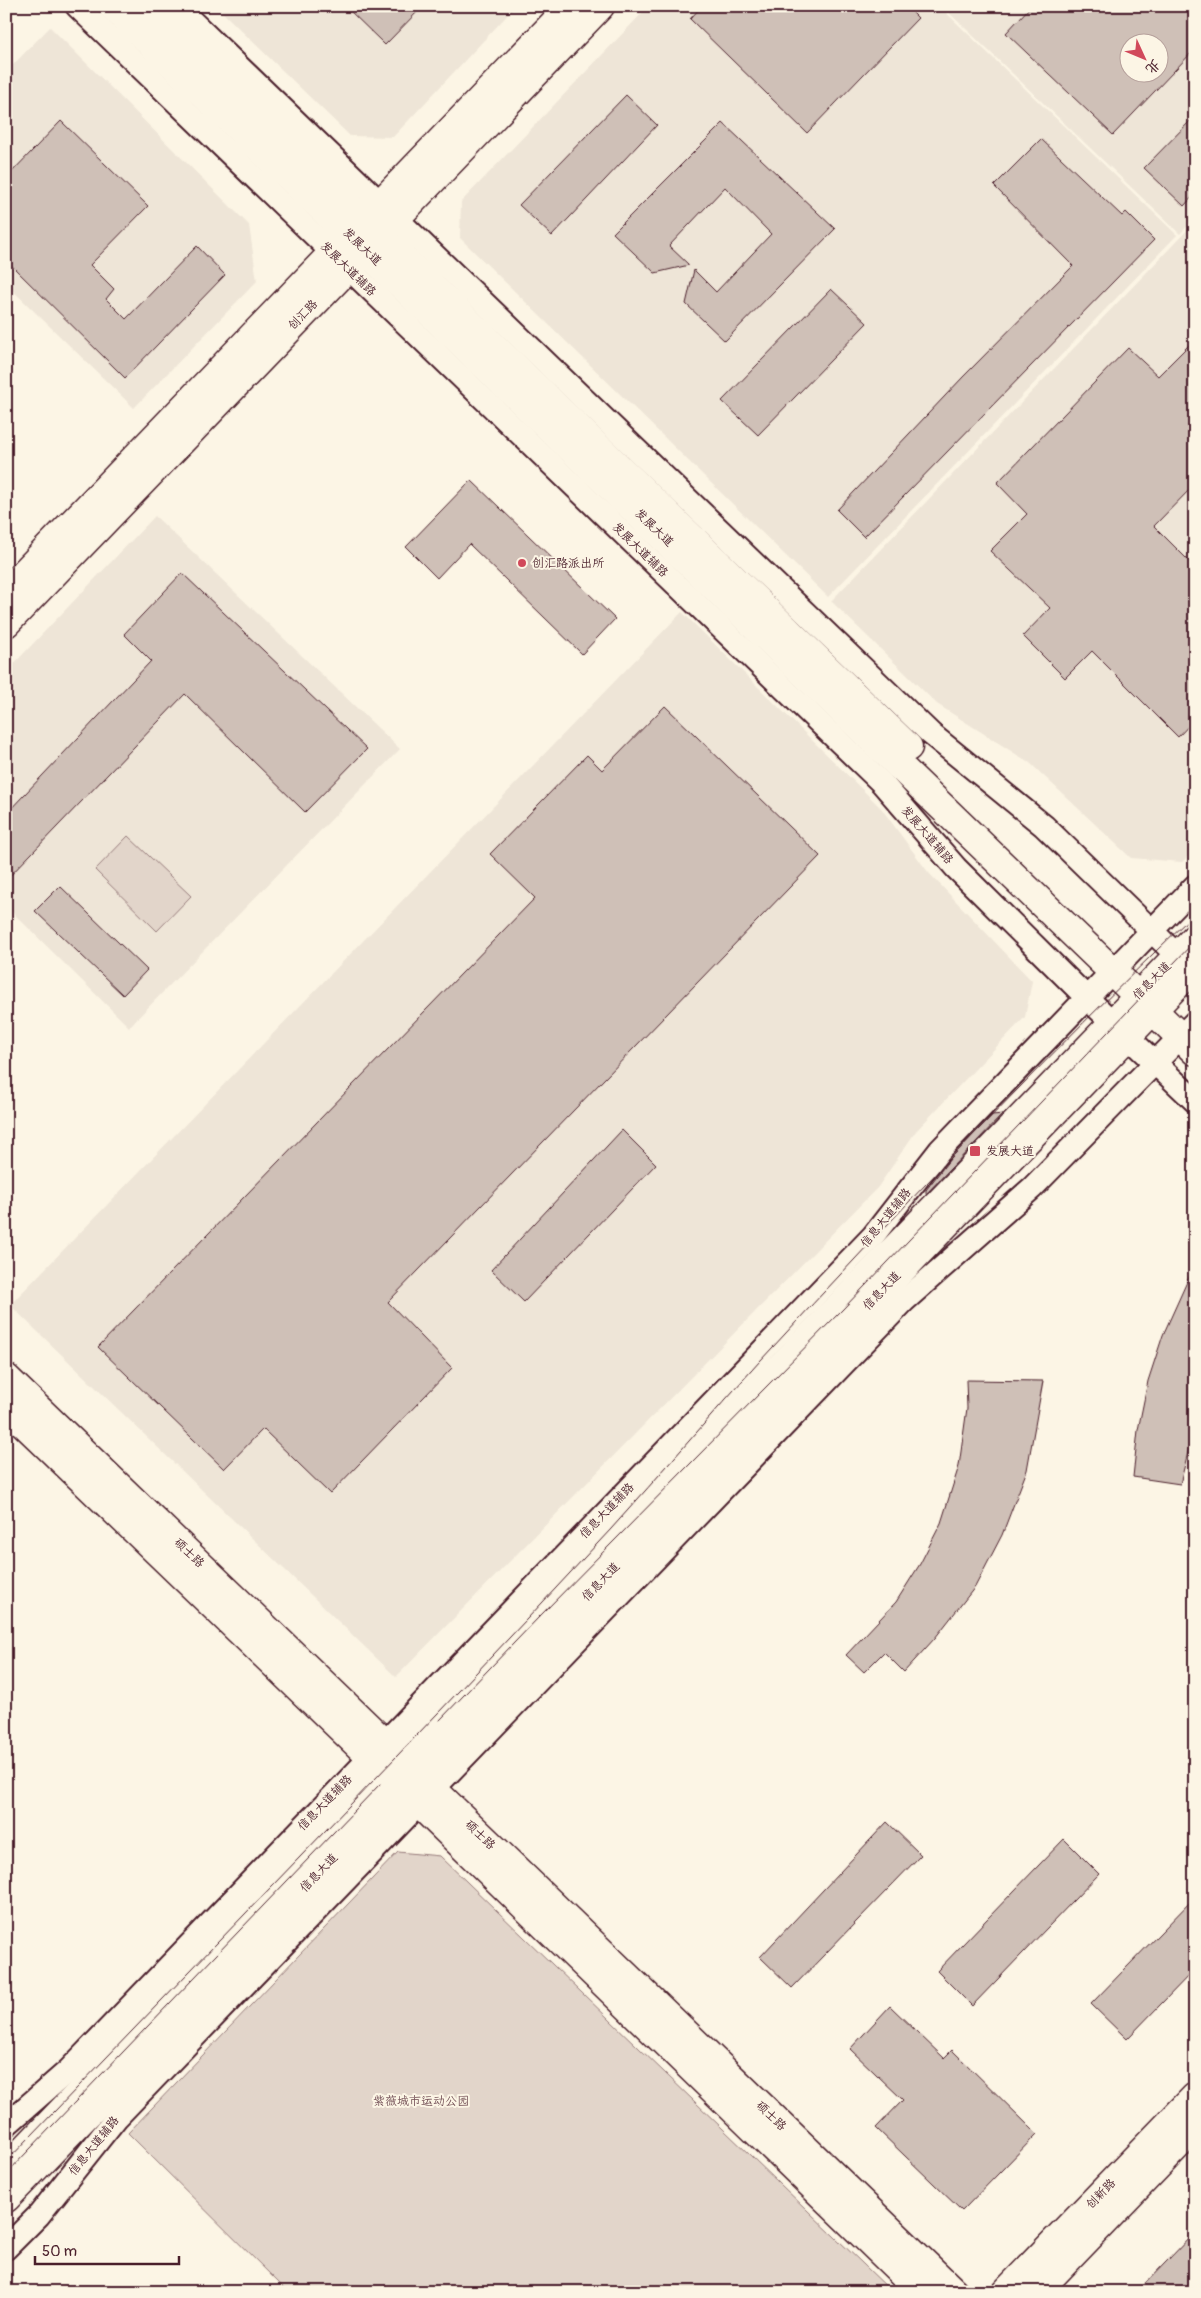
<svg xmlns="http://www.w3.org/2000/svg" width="1201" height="2298" font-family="Pangolin,'LXGW WenKai TC',sans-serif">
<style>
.built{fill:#eee5d7;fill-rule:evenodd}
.green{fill:#e2d5ca;stroke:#967a7a}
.building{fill:#cfc0b7;stroke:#4a1f2b;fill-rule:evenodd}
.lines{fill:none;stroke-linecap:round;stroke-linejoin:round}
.street-casing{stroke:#4a1f2b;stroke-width:26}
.secondary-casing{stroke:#4a1f2b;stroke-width:31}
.street{stroke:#fcf5e5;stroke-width:22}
.secondary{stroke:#fcf5e5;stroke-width:28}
.tram{stroke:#4a1f2b;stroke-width:1}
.poi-dot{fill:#d1495b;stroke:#fcf5e5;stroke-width:2}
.labels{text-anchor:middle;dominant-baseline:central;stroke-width:4;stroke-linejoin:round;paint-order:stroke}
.street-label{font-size:12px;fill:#4a1f2b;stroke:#fcf5e5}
.poi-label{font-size:12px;fill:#4a1f2b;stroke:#fcf5e5;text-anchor:start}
.park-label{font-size:12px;fill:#704c53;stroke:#fcf5e5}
</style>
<rect width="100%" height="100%" fill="#fcf5e5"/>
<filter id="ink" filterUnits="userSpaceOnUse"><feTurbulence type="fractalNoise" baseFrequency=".02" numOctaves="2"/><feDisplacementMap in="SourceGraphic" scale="10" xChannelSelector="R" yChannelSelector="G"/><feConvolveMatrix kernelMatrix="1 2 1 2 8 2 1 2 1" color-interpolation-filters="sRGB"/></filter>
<g filter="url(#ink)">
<!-- built -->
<path class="built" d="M216 6H516L393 137 350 136Z
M649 6H939L1177 235 828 597 460 238 461 202Z
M942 6H1195V218L1180 234ZM1128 42H1158V72H1128Z
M50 27 249 225 257 281 134 408 6 284V72Z
M1195 222V850L1182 862 1131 858 1030 763 937 704 831 601Z
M155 516 400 749 129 1027 6 906V672Z
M682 612 881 808 928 872 1032 981 1025 1017 916 1131 878 1187 396 1677 10 1305Z"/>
<!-- green -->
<path class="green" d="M128 836 191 896 157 931 95 870Z
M398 1852 440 1856 892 2292H288L128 2133Z"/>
<!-- building -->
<path class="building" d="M345 6H423L385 45Z
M702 6H906L918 18 807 133 690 19Z
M1031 6H1195V49L1113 135 1006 33ZM1128 42H1158V72H1128Z
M626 95 657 125 552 236 519 205Z
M1195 116V194L1184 206 1144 168Z
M61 121 148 206 90 265 114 289 106 299 126 319 197 246 225 275 125 378 6 260V178Z
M723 123 835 229 725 341 686 304 694 270 716 292 771 234 725 187 669 246 689 265 655 273 613 233Z
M1041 139 1122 216 1126 212 1154 240 864 537 837 510 963 377 1073 266 994 186Z
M831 289 867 323 758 435 722 401Z
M1195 339V484L1154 526 1195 567V719L1178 737 1092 651 1065 678 1023 636 1050 608 990 551 1027 514 997 483 1128 348 1158 376Z
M471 480 615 619 582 654 469 544 437 578 406 547Z
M182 573 367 749 305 812 185 694 6 880V814L151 661 124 634Z
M665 706 820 856 388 1302 452 1368 330 1494 263 1429 224 1469 98 1347 535 898 490 854 587 755 602 770Z
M60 886 147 970 123 995 35 911Z
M1003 1114 926 1194V1190L950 1159 992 1115Z
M622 1130 656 1164 524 1302 491 1270Z
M1195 1264V1424L1180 1484 1133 1477 1138 1430 1148 1381 1163 1335Z
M966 1380 1043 1381 1027 1470 1002 1535 975 1587 935 1638 904 1672 884 1652 864 1672 846 1655 896 1602 920 1564 941 1523 959 1466 967 1408Z
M887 1822 921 1855 792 1988 760 1957Z
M1064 1839 1099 1874 972 2006 937 1971Z
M1195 1897V1969L1127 2039 1091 2004Z
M890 2006 944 2058 952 2050 1037 2134 962 2211 876 2128 903 2100 850 2049Z
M1195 2232V2292H1137Z"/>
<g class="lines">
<defs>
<path id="street" d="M77 6 882 783 956 868 1087 998 1195 1101
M176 6 931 734 1044 826 1190 968
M6 2125 69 2070 873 1236 940 1150 1195 886
M6 2248 39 2215 117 2117 904 1301 1032 1188 1195 1022"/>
<path id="secondary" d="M112 6 1195 1051
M142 6 908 747
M6 592 571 6
M6 623 600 6
M6 1378 954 2292
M6 1406 402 1787 922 2292
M6 2169 1195 938
M6 2198 1195 966
M1006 2292 1195 2097
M1036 2292 1195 2127"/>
</defs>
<!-- street casing -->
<use href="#street" class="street-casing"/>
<!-- secondary casing -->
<use href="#secondary" class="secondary-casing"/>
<!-- street -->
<use href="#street" class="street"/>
<!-- secondary -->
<use href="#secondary" class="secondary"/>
<!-- tram -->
<path class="tram" d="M440 1720 539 1617 843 1309 1195 941
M6 2162C208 1951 413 1743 611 1529 661 1474 710 1416 760 1361 901 1208 1045 1058 1195 913
M6 2174 380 1784"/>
</g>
</g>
<!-- markers -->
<g class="poi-dot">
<circle cx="522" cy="563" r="5"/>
<rect x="969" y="1145" width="12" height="12" rx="2.5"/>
</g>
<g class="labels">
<!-- street labels -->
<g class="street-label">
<text transform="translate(362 247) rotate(44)">发展大道</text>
<text transform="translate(348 269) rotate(44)">发展大道辅路</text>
<text transform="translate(303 315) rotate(-46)">创汇路</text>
<text transform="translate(654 528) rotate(44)">发展大道</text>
<text transform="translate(640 550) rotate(44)">发展大道辅路</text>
<text transform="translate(927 835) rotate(49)">发展大道辅路</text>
<text transform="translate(1152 981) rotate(-45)">信息大道</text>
<text transform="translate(886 1218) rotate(-51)">信息大道辅路</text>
<text transform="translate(882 1291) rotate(-46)">信息大道</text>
<text transform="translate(607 1511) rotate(-46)">信息大道辅路</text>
<text transform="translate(189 1553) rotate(44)">硕士路</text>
<text transform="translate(601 1582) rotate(-46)">信息大道</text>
<text transform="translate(325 1803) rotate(-46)">信息大道辅路</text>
<text transform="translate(480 1835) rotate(44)">硕士路</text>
<text transform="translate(319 1873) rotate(-46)">信息大道</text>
<text transform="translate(771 2116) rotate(44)">硕士路</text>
<text transform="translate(94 2146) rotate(-51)">信息大道辅路</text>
<text transform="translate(1101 2194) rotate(-46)">创新路</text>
</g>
<!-- poi labels -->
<g class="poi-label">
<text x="532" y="563">创汇路派出所</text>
<text x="986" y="1151">发展大道</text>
</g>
<!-- park labels -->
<g class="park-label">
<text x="421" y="2101">紫薇城市运动公园</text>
</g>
</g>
<!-- margin -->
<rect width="1201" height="2298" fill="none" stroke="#fcf5e5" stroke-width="25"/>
<rect x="12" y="12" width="1176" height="2273" fill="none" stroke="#4a1f2b" stroke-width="2" filter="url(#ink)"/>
<!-- north arrow -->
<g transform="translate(1144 58) rotate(134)"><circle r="24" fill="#fcf5e5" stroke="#b59f9b"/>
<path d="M0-4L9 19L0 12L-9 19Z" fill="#d1495b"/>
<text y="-8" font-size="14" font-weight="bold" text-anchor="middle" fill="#4a1f2b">北</text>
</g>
<!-- scale -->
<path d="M35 2256v8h144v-8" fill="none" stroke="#4a1f2b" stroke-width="2.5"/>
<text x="42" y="2256" font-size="15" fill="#4a1f2b" stroke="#fcf5e5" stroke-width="4" paint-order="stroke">50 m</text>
</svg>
